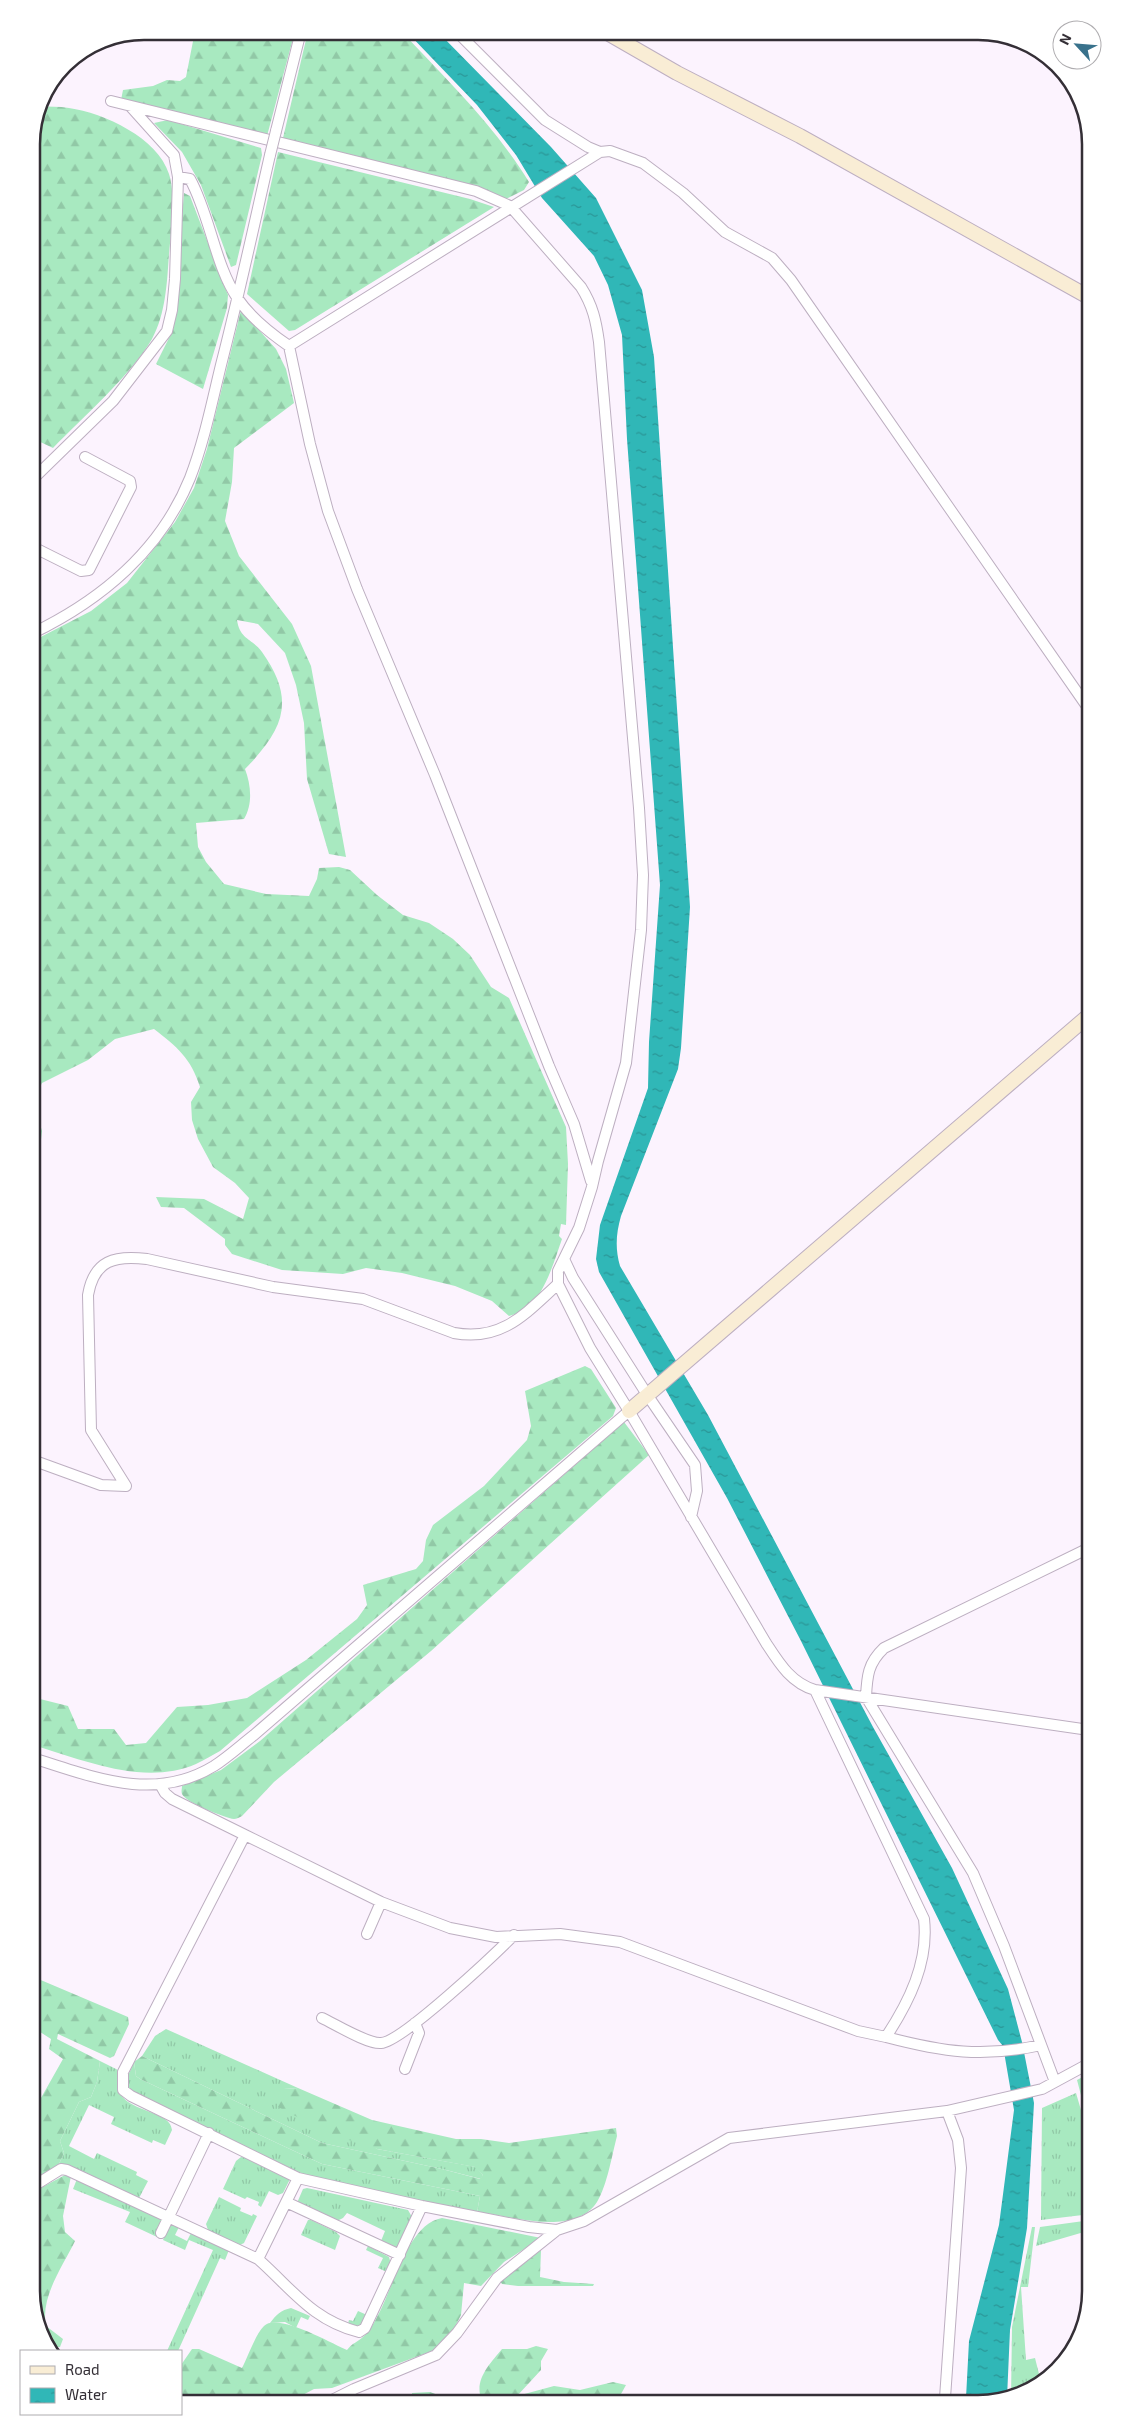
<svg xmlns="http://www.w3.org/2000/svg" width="1122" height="2435" font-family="'Exo 2',sans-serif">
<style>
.grass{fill:url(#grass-tufts)}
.forest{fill:url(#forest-firs)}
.water{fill:url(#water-ripples)}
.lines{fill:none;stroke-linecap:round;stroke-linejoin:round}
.street-casing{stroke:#bdafc1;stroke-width:12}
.secondary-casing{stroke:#bdafc1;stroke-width:16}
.street{stroke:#fff;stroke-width:10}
.secondary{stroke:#f9edd5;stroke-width:14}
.street-bridge-casing{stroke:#bdafc1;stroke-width:12;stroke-linecap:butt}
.street-bridge{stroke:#fff;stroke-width:10}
.rim{fill:none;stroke:#342f36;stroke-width:2.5}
</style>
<defs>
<pattern id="grass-tufts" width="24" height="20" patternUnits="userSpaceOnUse" patternTransform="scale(1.25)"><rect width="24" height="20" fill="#a8e9c0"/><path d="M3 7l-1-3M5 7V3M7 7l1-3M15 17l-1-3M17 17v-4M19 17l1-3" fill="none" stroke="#91c8a6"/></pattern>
<pattern id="forest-firs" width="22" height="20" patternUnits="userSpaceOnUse" patternTransform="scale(1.25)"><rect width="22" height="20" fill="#a8e9c0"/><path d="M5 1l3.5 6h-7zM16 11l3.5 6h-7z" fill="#91c8a6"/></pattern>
<pattern id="water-ripples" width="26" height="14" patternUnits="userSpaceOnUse" patternTransform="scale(1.25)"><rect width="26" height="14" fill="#30b7b7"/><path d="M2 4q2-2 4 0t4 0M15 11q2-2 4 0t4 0" fill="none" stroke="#2a9596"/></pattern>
</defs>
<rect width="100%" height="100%" fill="#fcf3fe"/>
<!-- grass -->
<path class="grass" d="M166 2029 298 2088 284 2089 377 2149 476 2167 483 2175 481 2179 442 2169 322 2143 142 2056 155 2036Z
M100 2061 120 2071C104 2115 171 2106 172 2130L165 2145 153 2140 152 2143 111 2124 114 2117 89 2105 69 2146 94 2159 97 2153 137 2172 136 2175 148 2181 139 2198H132L59 2164 64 2153 60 2141 79 2102 91 2097 97 2082Z
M134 2062 136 2076 140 2079 322 2164 480 2196 477 2212 318 2181 133 2095 127 2087V2078Z
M1090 2073V2121L1088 2122 1077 2080Z
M1076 2093 1090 2141 1091 2214 1041 2220 1042 2108Z
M241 2157 247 2158 290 2179 283 2193 278 2195 269 2191 261 2207 258 2205 259 2202 247 2197 245 2199 223 2189 236 2161Z
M77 2179 158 2216 162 2220 157 2237 125 2222 130 2212 73 2189Z
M307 2188 408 2210 412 2217 398 2249 381 2241 385 2231 347 2213 343 2218 337 2221 297 2203 303 2189Z
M219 2197 241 2208 240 2211 252 2216 253 2214 257 2216 244 2243 240 2245 209 2233 206 2224Z
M308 2220H311L336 2232 340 2236 335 2250 301 2235Z
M1091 2220V2230L1036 2246 1040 2227Z
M170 2223 179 2227 175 2235 187 2241 191 2233 229 2250 225 2260 220 2258 178 2351H167L213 2250 189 2240 185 2250 163 2240Z
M1032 2227H1035L1028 2287H1021L1026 2360 1035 2358 1040 2378 1014 2398H1011L1012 2327Z
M368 2246 389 2257 391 2264 387 2272 378 2268 383 2258 366 2250Z
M291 2308 310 2316 308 2320 301 2317 296 2328 285 2322 270 2323C276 2315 281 2310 291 2308Z
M358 2311 367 2315 359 2329 348 2324 349 2320 353 2321Z"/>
<!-- forest -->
<path class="forest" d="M195 31H295L267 136 121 100 123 90 153 86 167 80 180 81 186 77Z
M308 31H401C447 80 494 125 529 182L524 190 506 199 476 187 283 138Z
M39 106C49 107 59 106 69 108 104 113 158 138 169 174 176 195 171 232 169 254 167 282 166 313 152 339 131 375 83 417 53 448L32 438 31 137Z
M168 120 261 148 262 155 236 265 231 267 201 185 182 152 154 123Z
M278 152 470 199 494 207 295 330 289 331 247 294Z
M184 193 190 196 228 295 227 308 203 389 156 364 172 332Z
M241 310 276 349 286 369 294 403 234 448 232 482 225 521 239 556 292 624 311 666 346 857 329 854 307 779 304 723 296 685 285 653 258 624 237 620C240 640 252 638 262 652 297 701 283 730 245 769 251 785 253 804 244 819L196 823 198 847 206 862 224 884 266 894 309 896 317 879 319 868 339 867 350 870 377 895 403 915 429 923 453 939 470 955 491 987 509 998 566 1127 568 1164 566 1225 561 1224 559 1236 562 1239C555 1259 544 1298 524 1310 520 1313 514 1314 509 1316L492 1301 455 1286 402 1273 366 1268 343 1274 282 1270 232 1254 225 1245V1239L184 1208 161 1207 156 1197 204 1199 243 1219 249 1198 235 1183 213 1167 198 1139 192 1120 191 1102 200 1087C191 1058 177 1047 154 1029L115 1039 88 1060 42 1083 34 1099 33 641 91 611 127 583 175 522 194 488 207 449Z
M34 1104 42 1131 40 1148 34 1149Z
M585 1366 591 1369 616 1408 613 1416 220 1751C212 1755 205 1760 196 1764 145 1786 86 1761 36 1746V1698L68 1706 78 1729H114L126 1745 146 1743 177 1707 208 1705 247 1698 306 1660 357 1619 367 1605 363 1585 416 1569 423 1561 426 1540 433 1525 484 1486 527 1440 531 1426 525 1391Z
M624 1422 649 1455 431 1651 274 1782 242 1816C240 1817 236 1819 234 1819 225 1818 185 1802 182 1794 181 1792 182 1788 182 1786L221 1770 260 1741Z
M36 1978 128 2017 129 2024 114 2056 110 2058 58 2034 57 2039 100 2061 97 2082 91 2097 79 2102 60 2141 64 2153 59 2164 37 2179V2105L63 2059 49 2049 51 2039 37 2030Z
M142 2056 322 2143 442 2169 480 2179 483 2175 475 2167 377 2149 330 2134 278 2107V2094L284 2089 298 2088 372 2120 456 2139H481L509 2143 616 2128 617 2136C612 2155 607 2186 597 2202 574 2238 509 2215 477 2212L480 2196 322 2164 140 2079 136 2076 134 2062Z
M65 2175 71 2176 63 2216 65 2232 75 2241C63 2266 40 2297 46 2326L63 2339 60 2347H52L37 2327V2190Z
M442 2218 541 2238 504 2262 481 2286 464 2283 461 2315 453 2331 432 2351 332 2388 314 2389 299 2397V2402L181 2403V2365L192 2349H199L242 2368C248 2357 255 2335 264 2326 277 2312 331 2343 347 2350 352 2343 358 2342 364 2336 369 2332 374 2323 377 2317 393 2289 407 2224 442 2218Z
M541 2250 540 2277 564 2282 594 2284 593 2286H518L502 2284 500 2281 505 2276Z
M536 2346 548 2349 541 2361V2370L517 2396 554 2386 580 2390 613 2382 626 2385 621 2394 611 2396 607 2400 482 2401C473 2380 490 2364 502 2349H527Z
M430 2392 438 2395 443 2401 412 2402V2393Z"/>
<!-- water -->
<path class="water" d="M406 31H437L551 147 596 198 642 290 654 357 690 907 681 1048 678 1069 621 1216C616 1234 615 1248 620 1266L708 1415 873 1727 952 1868 1008 1989 1022 2042 1034 2103 1027 2228 1010 2330 1007 2398H966L969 2341 999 2225 1014 2110 1003 2046 998 2040 801 1641 727 1498 599 1272 596 1259 600 1225 648 1088 649 1042 660 885 627 439 622 335 608 285 594 256 542 198 516 155 477 105Z"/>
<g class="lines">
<defs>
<path id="street" d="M456 31 545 120 588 147 600 152 610 151 643 163 683 193 725 232 772 258 791 280 1086 705
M111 101 476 191 510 206 581 287C593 306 596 321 599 342L639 808 643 875 641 930 626 1063 598 1161 592 1187 579 1228 558 1271V1284L590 1348 629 1411 766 1643C779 1663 791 1683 815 1690L1089 1730
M276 131 301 31
M178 177 190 179C210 215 215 266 238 299 251 318 270 333 289 346L310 444 328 511 357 589 435 775 549 1066 574 1124 591 1181
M289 346 600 152
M32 480 113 401 167 331 172 310 175 279 178 177 174 155 130 106
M33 551 37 549 81 571 89 570 131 487 130 481 85 457
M33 633C101 600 161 550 190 478 204 442 212 402 221 365 239 295 254 225 270 155
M564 1259 573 1278 648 1396 695 1465 697 1491 691 1517
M35 1461 101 1485 126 1486 91 1430 88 1295C94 1260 115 1255 147 1259L273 1287 363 1299 454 1333C502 1342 526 1313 558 1284
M36 1759C96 1778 155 1802 214 1766 228 1757 241 1745 254 1735L629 1411
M161 1786 165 1793 172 1799 245 1835 123 2072V2090L131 2096 298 2178 422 2206 529 2227 557 2230 584 2221 729 2138 947 2111 958 2140 961 2168 945 2398
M245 1835 381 1902 450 1928 496 1937 560 1934 620 1942 858 2031 886 2037C909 2002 929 1962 924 1919L815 1690
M367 1934 381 1902
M322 2018C335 2024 367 2044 381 2043 402 2042 495 1954 514 1935
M886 2037C943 2052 983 2058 1041 2045
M405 2069 419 2033 415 2023
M1055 2082 1004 1946 973 1873 866 1697C867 1676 868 1663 884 1648L1089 1548
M947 2111 1042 2089 1090 2063
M37 2184 61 2169 67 2170 258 2259 298 2178
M286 2202 400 2255
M161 2233 209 2133
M258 2259C292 2289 312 2320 359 2332L365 2328 422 2206
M328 2402 354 2389 436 2355 457 2333 497 2278 557 2230"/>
<path id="secondary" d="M604 31 677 73 800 136 1085 295
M629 1411 1087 1017"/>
</defs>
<!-- street casing -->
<use href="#street" class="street-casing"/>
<!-- secondary casing -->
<use href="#secondary" class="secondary-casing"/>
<!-- street -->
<use href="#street" class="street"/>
<!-- secondary -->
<use href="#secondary" class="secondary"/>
<defs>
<path id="street-bridge" d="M270 155 276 131"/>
</defs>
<!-- street-bridge casing -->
<use href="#street-bridge" class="street-bridge-casing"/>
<!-- street-bridge -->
<use href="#street-bridge" class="street-bridge"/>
</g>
<!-- crop -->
<path d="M0 0H1122V2435H0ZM144 40H978A104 104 0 0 1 1082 144V2291A104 104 0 0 1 978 2395H144A104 104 0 0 1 40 2291V144A104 104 0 0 1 144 40Z" fill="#fff" fill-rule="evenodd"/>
<path class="rim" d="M144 40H978A104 104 0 0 1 1082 144V2291A104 104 0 0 1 978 2395H144A104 104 0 0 1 40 2291V144A104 104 0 0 1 144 40Z"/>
<!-- legend -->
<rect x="20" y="2350" width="162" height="65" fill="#ffffff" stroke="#aeacaf"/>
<rect x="30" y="2366" width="25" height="8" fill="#f9edd5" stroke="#aeacaf"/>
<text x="65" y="2375" font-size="15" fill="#342f36">Road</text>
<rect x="30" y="2388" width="25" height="15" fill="url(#water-ripples)" stroke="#aeacaf"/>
<text x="65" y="2400" font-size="15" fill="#342f36">Water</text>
<!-- north arrow -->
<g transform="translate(1077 45) rotate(296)"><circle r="24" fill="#ffffff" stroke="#aeacaf"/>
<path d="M0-4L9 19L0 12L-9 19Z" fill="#39728c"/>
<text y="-8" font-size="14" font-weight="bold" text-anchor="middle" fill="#342f36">N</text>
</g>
</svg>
